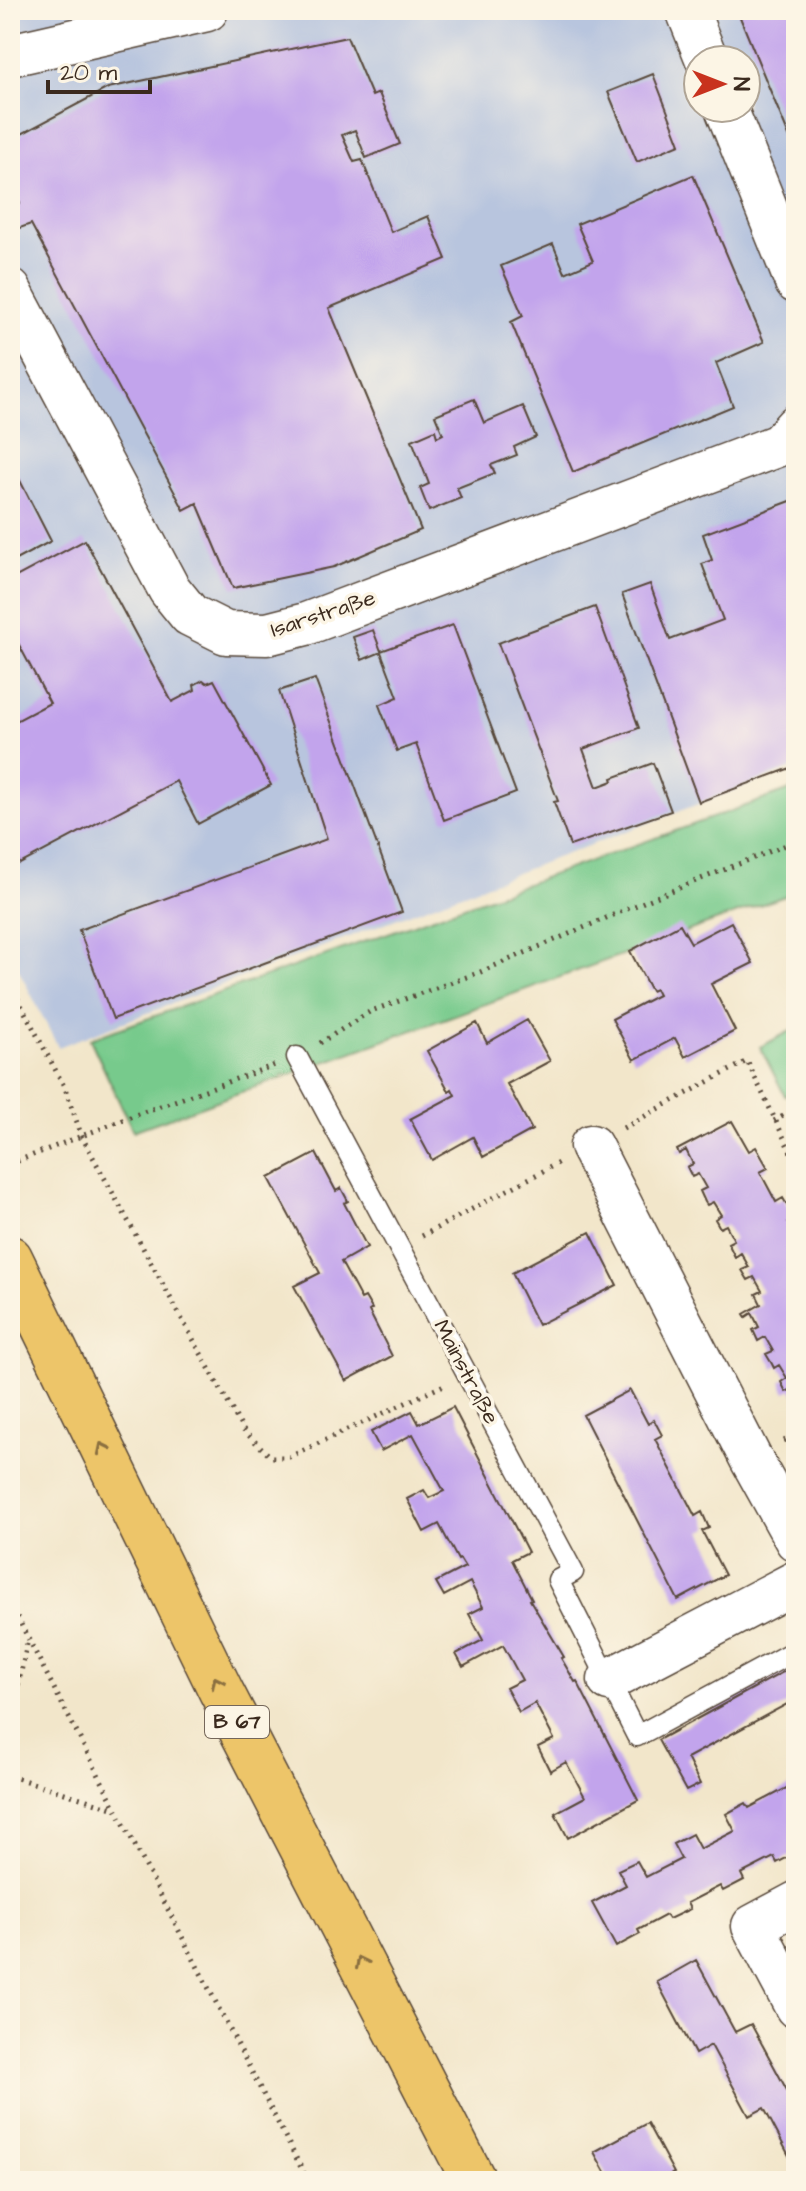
<svg xmlns="http://www.w3.org/2000/svg" width="806" height="2191" font-family="'Architects Daughter',sans-serif">
<style>
.industrial{fill:#b8c5de;fill-rule:evenodd}
.green{fill:#77ca8c;stroke:#597a55;stroke-width:2}
.building{fill:#c2a4ec}
.lines{fill:none;stroke-linecap:round;stroke-linejoin:round}
.service-casing{stroke:#564638;stroke-width:23}
.minor-casing{stroke:#564638;stroke-width:45}
.trunk-casing{stroke:#564638;stroke-width:47}
.path{stroke:#564638;stroke-width:5;stroke-dasharray:2 6;stroke-linecap:butt}
.service{stroke:#fff;stroke-width:20}
.minor{stroke:#fff;stroke-width:42}
.trunk{stroke:#edc569;stroke-width:44}
.oneway{stroke:#8b7040}
.labels{text-anchor:middle;dominant-baseline:central;stroke-width:7;stroke-linejoin:round;paint-order:stroke}
.shield{fill:#fcf5e5;stroke:#75675a;stroke-width:2}
.shield-label{font-size:20px;font-weight:bold;fill:#3b2a1e}
.street-label{font-size:22px;fill:#3b2a1e;stroke:#fcf5e5}
</style>
<rect width="100%" height="100%" fill="#fcf5e5"/>
<filter id="ink" filterUnits="userSpaceOnUse"><feTurbulence type="fractalNoise" baseFrequency=".0125" numOctaves="2"/><feDisplacementMap in="SourceGraphic" scale="16" xChannelSelector="R" yChannelSelector="G"/><feConvolveMatrix kernelMatrix="1 2 1 2 8 2 1 2 1" color-interpolation-filters="sRGB"/></filter>
<filter id="wash" filterUnits="userSpaceOnUse"><feTurbulence type="fractalNoise" baseFrequency=".006" numOctaves="4" result="noise"/><feDisplacementMap in="SourceGraphic" scale="32" xChannelSelector="R" yChannelSelector="G"/><feGaussianBlur stdDeviation="1.8" result="paint"/><feColorMatrix in="noise" values="0 0 0 0 0 0 0 0 0 0 0 0 0 0 0 0 0 1.4 0 .05"/><feComposite in="paint" operator="in"/></filter>
<g filter="url(#wash)">
<rect width="100%" height="100%" fill="#f2e6ca"/>
<!-- industrial -->
<path class="industrial" d="M10 10H796V767L58 1047 10 953ZM698 60H746V108H698Z"/>
<!-- green -->
<path class="green" d="M796 788V892L133 1131 90 1039Z
M796 1028V1091L785 1096 760 1047Z"/>
<g id="blocks">
<!-- building -->
<path class="building" d="M737 10H796V153Z
M347 37 372 96 379 93 400 144 366 158 355 130 342 135 354 162 362 160 391 232 428 216 446 259 329 308 421 530 334 567 233 588 197 503 184 510 31 224 20 228 11 222V210L20 203 10 185V140L108 88Z
M653 74 680 144 637 162 608 92Z
M693 175 764 342 716 363 733 406 573 472 511 322 523 316 501 266 553 244 565 273 593 261 577 224Z
M474 399 484 423 523 406 536 437 514 447 517 455 491 465 495 473 457 488 461 498 429 511 420 488 429 484 412 440 435 430 437 437 443 434 435 415Z
M10 461 51 541 10 563Z
M796 499V766L699 802 622 594 650 584 670 640 723 620 702 564 712 560 703 534Z
M85 540 172 702 195 690 194 685 203 680 207 683 214 680 271 785 198 824 176 781 20 864 10 845V724L50 703 10 628V580Z
M595 607 639 728 583 749 597 787 613 781 612 778 653 763 671 811 570 846 554 802 558 801 498 643Z
M453 625 516 793 444 820 416 744 397 751 379 705 398 697 381 652 362 660 353 637 373 630 381 651Z
M315 679 402 912 113 1019 79 930 327 839 279 691Z
M731 922 753 963 711 984 735 1031 685 1057 675 1038 634 1060 612 1019 658 995 655 989 651 991 630 951 680 924 691 943Z
M527 1020 550 1061 507 1084 532 1130 483 1157 473 1137 432 1160 410 1119 455 1095 452 1089 449 1091 427 1051 477 1023 487 1043Z
M732 1121 749 1151 756 1147 768 1168 760 1172 776 1202 783 1198 795 1219 788 1223 796 1238V1396L792 1389 786 1392 781 1382 787 1378 779 1365 774 1368 772 1364 766 1354 773 1351 765 1337 758 1341 753 1330 759 1327 752 1313 746 1317 744 1314 761 1304 756 1294 762 1291 754 1277 748 1280 742 1270 749 1267 741 1253 735 1257 728 1243 734 1240 726 1225 720 1228 715 1219 721 1215 713 1202 707 1205 705 1202 700 1191 706 1188 698 1174 692 1177 687 1167 693 1164 686 1150 679 1154 677 1150Z
M316 1153 336 1191 341 1188 348 1201 344 1203 367 1247 341 1262 361 1299 365 1297 372 1309 369 1311 392 1356 346 1381 294 1286 320 1273 269 1178Z
M590 1232 617 1285 538 1325 512 1273Z
M630 1390 648 1424 654 1420 662 1435 655 1439 695 1516 702 1512 709 1528 702 1531 725 1575 678 1600 583 1415Z
M453 1407 528 1552 512 1560 532 1599 530 1600 564 1657 561 1658 575 1682 577 1681 638 1800 568 1838 555 1813 585 1797 566 1762 550 1771 538 1747 554 1739 535 1703 519 1712 506 1688 522 1680 503 1645 463 1667 456 1654 483 1640 469 1614 483 1607 470 1582 444 1596 436 1582 465 1567 460 1559 458 1560 439 1524 424 1532 407 1499 424 1490 429 1498 444 1491 413 1434 381 1451 371 1432 412 1411 419 1424Z
M796 1665V1719L787 1704 687 1758 700 1784 686 1791 658 1740Z
M796 1783V1853L777 1863 774 1857 741 1874 744 1880 723 1891 720 1886 687 1903 690 1909 669 1919 666 1915 638 1930 640 1934 616 1947 592 1903 626 1885 618 1870 637 1861 646 1877 681 1859 673 1844 692 1834 700 1849 735 1831 726 1814 746 1803 749 1808Z
M696 1960 735 2032 751 2024 789 2094 796 2091V2169L764 2108 749 2116 711 2045 695 2054 657 1982Z
M647 2123 674 2173 658 2181H610L594 2152Z"/>
</g>
</g>
<g filter="url(#ink)">
<use href="#blocks" fill-opacity="0" stroke="#564638" stroke-width="2"/>
<g class="lines">
<defs>
<path id="service" d="M297 1057 573 1572 558 1580 637 1736 796 1650"/>
<path id="minor" d="M687 10 707 60
M10 55 207 10
M726 108 796 282
M10 290 169 589 190 615 226 633 267 634 306 624 779 445 796 426
M591 1146 751 1459 796 1540
M609 1680 796 1582
M796 1903 753 1926 796 2007"/>
<path id="trunk" d="M10 1258 221 1691 474 2181"/>
</defs>
<!-- service casing -->
<use href="#service" class="service-casing"/>
<!-- minor casing -->
<use href="#minor" class="minor-casing"/>
<!-- trunk casing -->
<use href="#trunk" class="trunk-casing"/>
<!-- path -->
<path class="path" d="M10 984 65 1088 82 1137 243 1430 271 1457H289L444 1385
M320 1043 371 1011 478 973 646 901 796 841
M774 1121 796 1109
M623 1128 747 1061 796 1163
M10 1164 135 1115 275 1065
M422 1236 558 1163
M784 1441 796 1435
M10 1603 308 2181
M10 1724 28 1639
M10 1776 116 1809"/>
<!-- service -->
<use href="#service" class="service"/>
<!-- minor -->
<use href="#minor" class="minor"/>
<!-- trunk -->
<use href="#trunk" class="trunk"/>
</g>
<!-- one-way arrows -->
<defs><path id="oneway-chevron" d="M-2-3.5L2.5 0L-2 3.5" fill="none" stroke-width="1.6" stroke-linecap="round" stroke-linejoin="round" transform="scale(2)"/></defs>
<g class="oneway">
<use href="#oneway-chevron" transform="translate(103 1448) rotate(-116)"/>
<use href="#oneway-chevron" transform="translate(217 1682) rotate(-116)"/>
<use href="#oneway-chevron" transform="translate(361 1962) rotate(-117)"/>
</g>
</g>
<g class="labels">
<!-- shield labels -->
<rect class="shield" x="205" y="1706" width="64" height="32" rx="6"/>
<g class="shield-label">
<text x="237" y="1722">B 67</text>
</g>
<!-- street labels -->
<g class="street-label">
<text transform="translate(323 614) rotate(-18)">Isarstraße</text>
<text transform="translate(466 1372) rotate(62)">Mainstraße</text>
</g>
</g>
<!-- margin -->
<rect width="806" height="2191" fill="none" stroke="#fcf5e5" stroke-width="40"/>
<!-- north arrow -->
<g transform="translate(722 84) rotate(90)"><circle r="38" fill="#fcf5e5" stroke="#afa495" stroke-width="2"/>
<path d="M0-6L14 30L0 20L-14 30Z" fill="#c8321e"/>
<text y="-12" font-size="22" font-weight="bold" text-anchor="middle" fill="#3b2a1e">N</text>
</g>
<!-- scale -->
<path d="M48 80v12h102v-12" fill="none" stroke="#3b2a1e" stroke-width="4"/>
<text x="60" y="80" font-size="24" fill="#3b2a1e" stroke="#fcf5e5" stroke-width="6" paint-order="stroke">20 m</text>
</svg>
